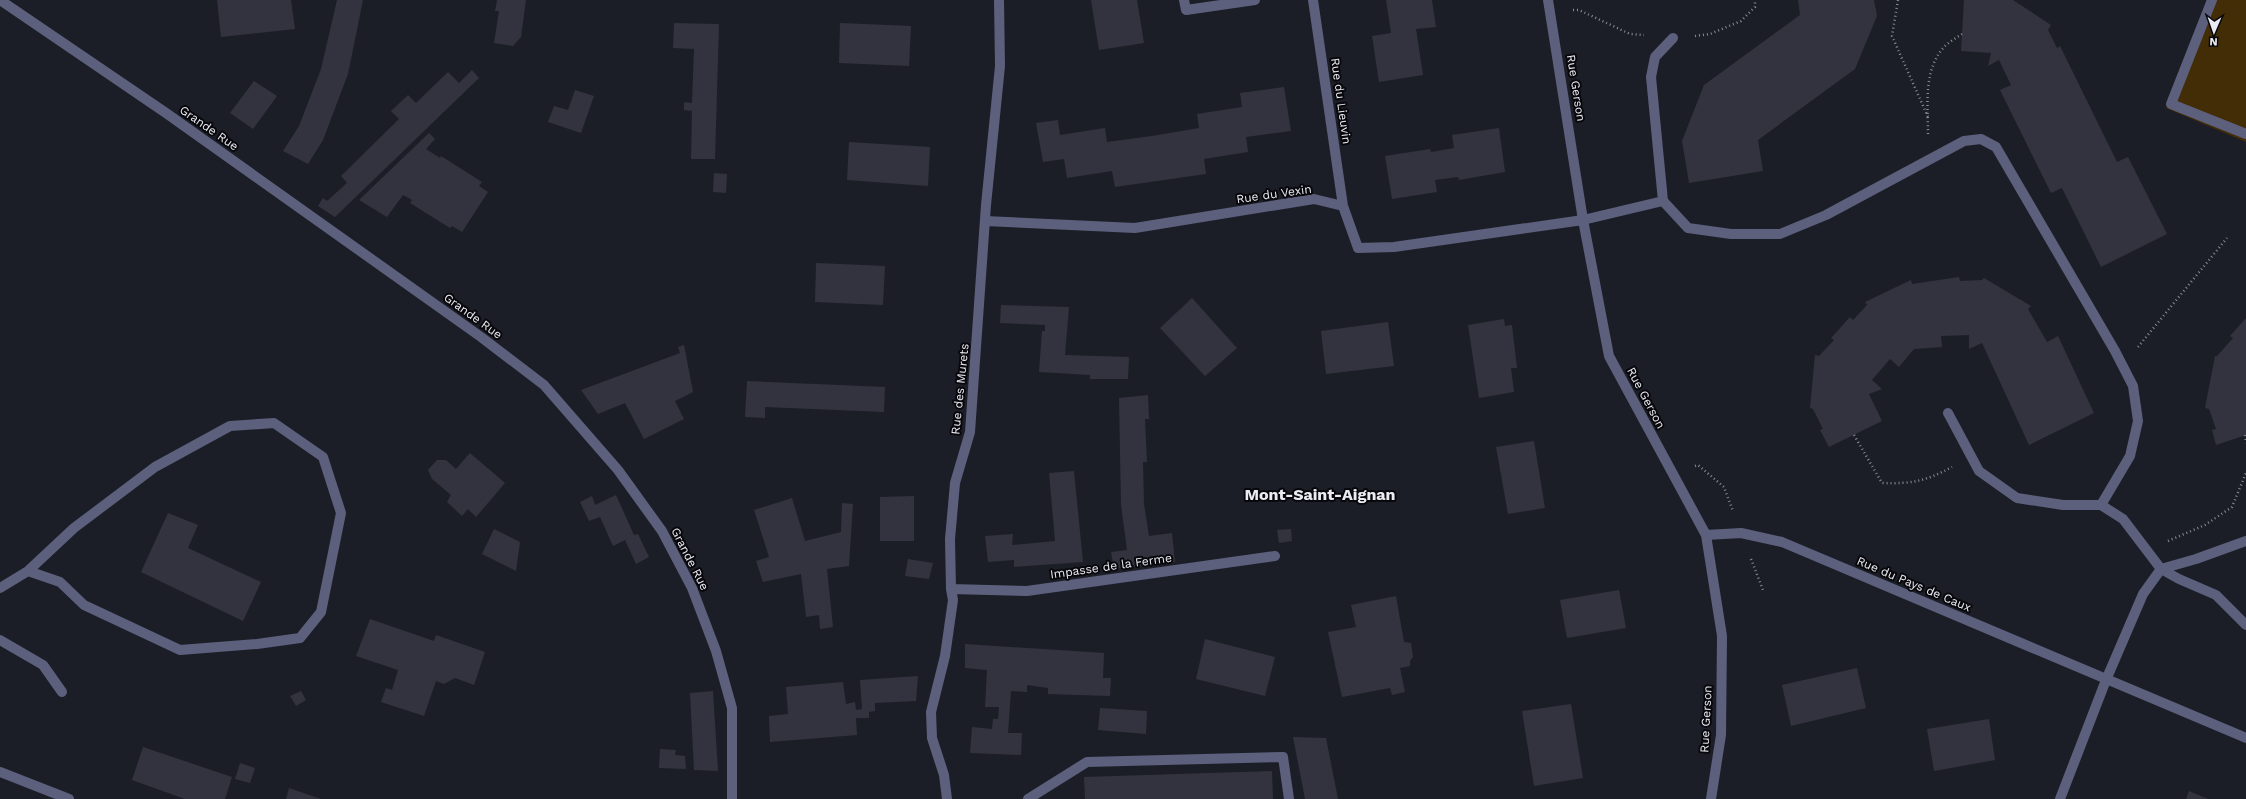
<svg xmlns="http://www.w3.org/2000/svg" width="2246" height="799" font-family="'Work Sans',sans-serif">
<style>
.green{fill:#422d06}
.building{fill:#32333e}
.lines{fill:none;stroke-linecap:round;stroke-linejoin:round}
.path{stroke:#898b93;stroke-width:2.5;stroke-dasharray:1 3;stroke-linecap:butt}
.lane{stroke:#5c607d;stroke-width:10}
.street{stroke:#5c607d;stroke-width:10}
.labels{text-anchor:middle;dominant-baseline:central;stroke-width:4;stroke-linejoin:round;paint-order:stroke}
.street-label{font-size:12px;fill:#ebecf3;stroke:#08080c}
.district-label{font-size:16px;font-weight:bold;fill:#ebecf3;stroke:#08080c}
</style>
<rect width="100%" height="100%" fill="#1c1e27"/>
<!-- green -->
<path class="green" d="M2207 0H2246V142L2166 108Z"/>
<!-- building -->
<path class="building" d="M217 0H291L295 29 221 37Z
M337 0H363L348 74 323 140 308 164 283 151 299 126 321 69Z
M497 0H526L521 37 513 46 494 43 499 11H495Z
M1091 0H1137L1144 43 1099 50Z
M1386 0H1432L1436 27 1416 29 1423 75 1379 82 1372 36 1391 33Z
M1798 0H1874L1877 16 1855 69 1758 140 1763 171 1689 183 1682 141 1704 85 1800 15Z
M1964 0H2013L2051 25 2048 30 2057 48 2060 46 2117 162 2128 157 2167 234 2101 267 2062 188 2051 193 2000 90 2011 85 1999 60 1988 66 1991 53 1961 51Z
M674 23 719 24 715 159H691L692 111 684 110V102L692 103 694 49 673 48Z
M840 23 911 26 909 66 839 63Z
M472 70 479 78 335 217 318 206 323 198 327 201 347 183 341 176 399 119 391 111 408 95 416 103 448 72 459 83Z
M254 81 277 96 253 129 230 113Z
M1284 87 1291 131 1246 137 1248 152 1204 159 1206 174 1115 187 1112 171 1067 178 1064 159 1043 162 1036 123 1058 120 1060 135 1105 128 1107 142 1152 136 1199 128 1197 114 1242 107 1240 93Z
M575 90 594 96 581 133 548 122 554 106 568 110Z
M1499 128 1505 172 1459 180 1458 177 1435 180 1437 192 1392 199 1385 156 1430 149 1431 152 1454 148 1452 135Z
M429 133 435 139 426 149 440 158 441 156 482 182 479 186 488 192 462 232 452 226 450 228 410 203 412 200 403 195 387 217 359 200Z
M849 142 930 147 928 186 847 180Z
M714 173 727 174 726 193 713 192Z
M816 263 885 266 883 305 815 302Z
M1959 277 1960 281 1982 280 1984 278 2031 306 2028 309 2047 342 2058 336 2094 413 2029 445 1982 343 1969 349V335L1941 336 1942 347 1914 349 1899 367 1890 359 1872 380 1882 389 1869 394 1882 421 1829 447 1820 430 1823 429 1813 409 1810 408 1815 355 1819 356 1834 340 1831 338 1850 317 1853 320 1867 305 1865 302 1911 280 1912 284Z
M1192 298 1237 348 1205 376 1160 328Z
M1001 305 1069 307 1065 355 1129 357 1128 379H1090V375L1039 372 1042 331H1045V325L1000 323Z
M2246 318V435L2216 445 2212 430 2216 429 2209 409 2205 408 2215 356H2217L2233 338 2230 336Z
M1504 319 1505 326 1512 325 1517 368H1511L1514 392 1479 398 1468 325Z
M1388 322 1394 366 1326 374 1321 331Z
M684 345 693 392 675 401 684 419 644 439 625 403 598 414 581 390 680 353 678 347Z
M747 381 885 387 884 412 765 407V418L745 417Z
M1148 395 1149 419H1145L1147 462H1143L1144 504 1149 536 1172 533 1175 562 1114 569 1111 552 1127 550 1121 505 1119 398Z
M1534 441 1545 508 1508 514 1496 447Z
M470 453 505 483 476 517 468 509 462 516 447 502 451 495 432 479 428 470 437 460H446L456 469Z
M1074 471 1083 562 1014 567V560L988 562 985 536 1013 534 1012 545 1055 541 1049 473Z
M616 495 634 535 638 534 649 557 636 564 625 540 613 546 600 517 589 521 580 502 592 496 595 505Z
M914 496V541H880V497Z
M792 498 805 541 841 532 842 503 853 504 849 566 827 569 833 627 820 629 819 615 806 617 801 574 763 582 756 561 769 557 754 510Z
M168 513 198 525 188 548 261 582 243 621 141 572Z
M494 529 520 542 516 571 482 554Z
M1291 529 1292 541 1279 543 1277 530Z
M908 559 933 563 929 579 905 576Z
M1619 590 1626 628 1567 638 1560 600Z
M1396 596 1404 642 1411 643 1413 657 1410 661V666L1400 668 1405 692 1392 695 1390 688 1342 697 1328 632 1356 627 1351 605Z
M370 619 434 641 436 635 485 652 474 685 455 678 444 684 436 681 424 716 381 702 386 688 392 690 398 670 356 656Z
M1205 639 1275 657 1265 696 1196 679Z
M965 644 1104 653 1103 678H1111L1110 696 1048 694V688L1027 685V692L1011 691 1008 733H1022L1021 755 970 753 972 727 992 729 993 719H998L999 707H985L987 670 965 668Z
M1857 668 1866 708 1791 726 1782 685Z
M918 676 916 701 875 703V711L869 712V718H856L857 735 770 742 769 716 788 714 786 687 843 682 846 704 855 702 856 710 862 709 860 680Z
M301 691 306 700 296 706 290 696Z
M713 691 718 771 694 770 690 693Z
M1571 704 1583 778 1534 786 1522 711Z
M1100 708 1147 711 1146 734 1098 730Z
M1989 719 1995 760 1934 771 1927 729Z
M1293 737 1326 738 1338 799H1305Z
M143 747 232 777 225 799H185L132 780Z
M660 749 676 750 675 755 685 756 686 769 659 768Z
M240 763 255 768 250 783 235 779Z
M1272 771 1273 799H1085L1084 777Z
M289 788 315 797 321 799H286Z
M2189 791 2208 799H2186Z"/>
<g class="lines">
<!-- path -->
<path class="path" d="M1898 0 1892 36 1928 117
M1573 10H1579L1630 34 1644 35
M1695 36 1710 34 1741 21 1755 7V0
M1928 134C1928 105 1923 70 1944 47 1949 42 1956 38 1962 34
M2138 347 2227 238
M1854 435 1882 483C1912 484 1926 481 1952 467
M2245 435 2246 443
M1695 466 1698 465 1724 487 1733 511
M2168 541 2205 525 2232 507 2246 473
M1751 559 1763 590"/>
<!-- lane -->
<path class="lane" d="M1663 201 1651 77 1655 57 1673 38
M1583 220 1663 201 1688 228 1731 234H1780L1826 215 1964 141 1981 139 1996 147 2115 351 2133 386 2138 421 2130 456 2101 505
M1948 413 1979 471 2017 498 2063 505H2101L2123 519 2161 569 2179 579 2216 595 2246 625
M0 588 28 571 74 528 155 467 230 426 274 423 323 457 341 513 321 612 300 638 257 644 180 650 84 605 60 582 28 571
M0 640 43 665 62 692
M0 772 69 799
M1028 799 1087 762 1283 757 1289 799
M2060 799 2106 680 2143 594 2161 569 2196 559 2246 541"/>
<!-- street -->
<path class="street" d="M0 0 166 113 481 337 544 385 618 470 662 531 692 588 716 651 732 708V799
M1184 0 1186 10 1255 0
M1313 0 1343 206
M1548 0 1583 220 1609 356 1706 535 1722 636 1721 735 1711 799
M2212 0 2171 104 2246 134
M985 221 1135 228 1314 199 1343 206 1358 248 1394 247 1583 220
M1706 535 1741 533 1782 542 2246 738
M951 589 1027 591 1275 556
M947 799 944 775 932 738 931 712 945 656 953 600 951 589 950 539 955 483 970 432 986 205 1000 66 999 0"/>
</g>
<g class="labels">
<!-- street labels -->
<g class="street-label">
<text transform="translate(1576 88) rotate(81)">Rue Gerson</text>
<text transform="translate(1341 101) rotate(82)">Rue du Lieuvin</text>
<text transform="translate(209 128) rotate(35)">Grande Rue</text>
<text transform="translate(1274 194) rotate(-8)">Rue du Vexin</text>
<text transform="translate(473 316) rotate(36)">Grande Rue</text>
<text transform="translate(960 389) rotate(-84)">Rue des Murets</text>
<text transform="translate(1646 398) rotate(62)">Rue Gerson</text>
<text transform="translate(690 559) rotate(63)">Grande Rue</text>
<text transform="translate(1111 566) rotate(-8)">Impasse de la Ferme</text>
<text transform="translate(1914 584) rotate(23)">Rue du Pays de Caux</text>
<text transform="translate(1706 719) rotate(-87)">Rue Gerson</text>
</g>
<!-- district labels -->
<g class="district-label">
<text x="1320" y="494">Mont-Saint-Aignan</text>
</g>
</g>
<!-- north arrow -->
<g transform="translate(2214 32) rotate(182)" stroke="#08080c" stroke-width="3" paint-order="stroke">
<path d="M0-3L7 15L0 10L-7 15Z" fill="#ebecf3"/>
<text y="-6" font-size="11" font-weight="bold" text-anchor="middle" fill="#ebecf3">N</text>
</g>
</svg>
